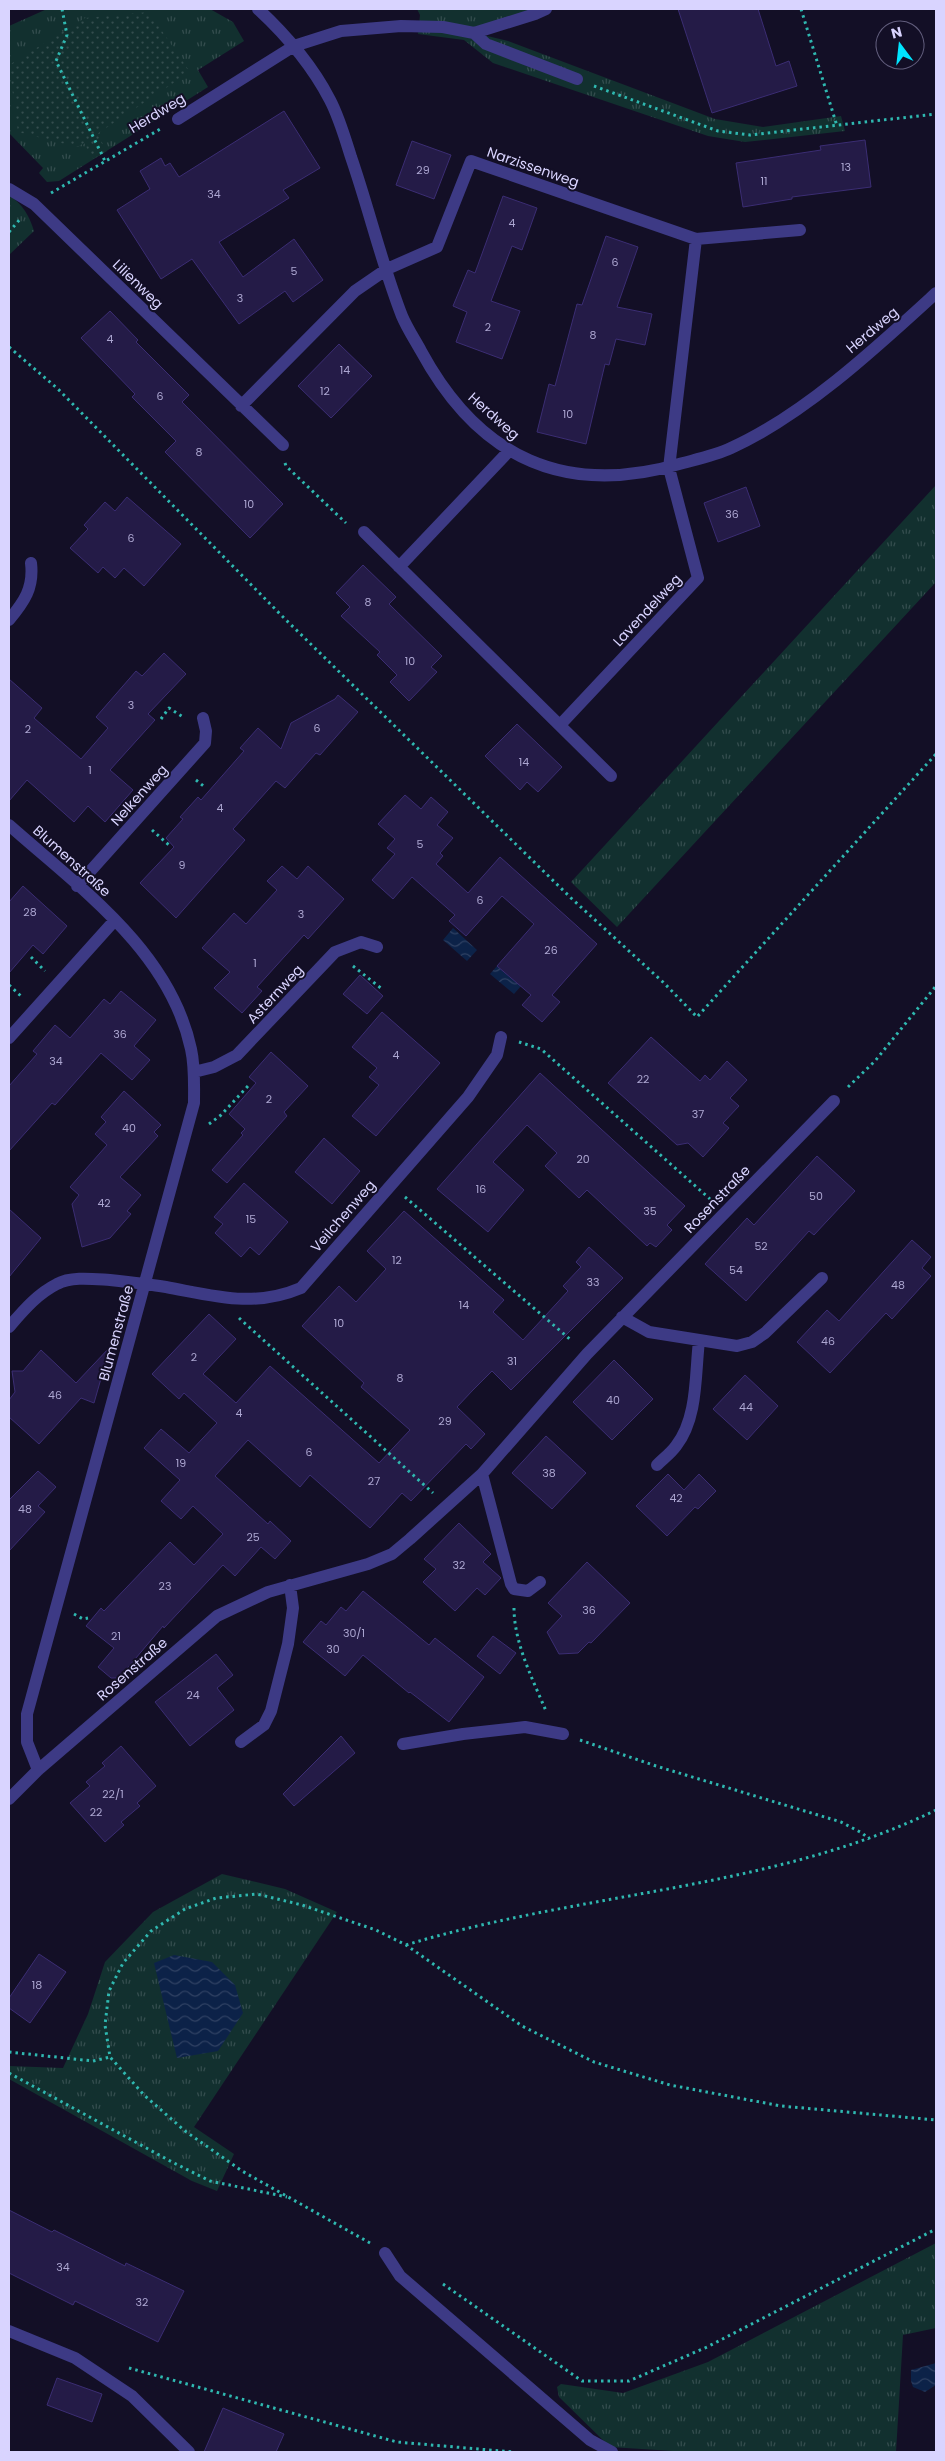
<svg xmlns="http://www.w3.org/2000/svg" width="945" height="2461" font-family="Poppins,sans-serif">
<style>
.grass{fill:url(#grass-tufts)}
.park{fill:url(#park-dots)}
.water{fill:url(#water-waves)}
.building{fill:#241b47;stroke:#3b2d73}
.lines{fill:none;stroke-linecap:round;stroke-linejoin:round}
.path{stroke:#2fb8b0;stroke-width:3;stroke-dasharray:2.5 4;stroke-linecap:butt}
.minor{stroke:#3d3a85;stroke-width:12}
.labels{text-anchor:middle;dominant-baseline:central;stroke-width:4;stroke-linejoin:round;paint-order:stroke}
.number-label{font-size:11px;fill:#aca6d1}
.street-label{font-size:14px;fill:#d9d4ff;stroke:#130f26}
</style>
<defs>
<pattern id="grass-tufts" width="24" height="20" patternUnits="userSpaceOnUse" patternTransform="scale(1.25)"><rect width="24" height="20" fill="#12302f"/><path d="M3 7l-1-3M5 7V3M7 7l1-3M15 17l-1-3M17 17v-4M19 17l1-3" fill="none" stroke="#344d4e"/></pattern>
<pattern id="park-dots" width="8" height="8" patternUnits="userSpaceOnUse" patternTransform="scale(1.25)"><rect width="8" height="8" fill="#12302f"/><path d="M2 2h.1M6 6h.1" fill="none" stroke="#344d4e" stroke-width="1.8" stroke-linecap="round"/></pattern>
<pattern id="water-waves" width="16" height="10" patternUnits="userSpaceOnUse" patternTransform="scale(1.25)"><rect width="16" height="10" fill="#0c2248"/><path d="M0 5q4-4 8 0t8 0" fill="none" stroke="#2f4163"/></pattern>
</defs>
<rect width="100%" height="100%" fill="#130f26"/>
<!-- grass -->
<path class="grass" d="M47 9H210L233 22 244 41 198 70 208 87 59 181 47 182 39 173 43 168 9 133V26Z
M417 9H546L475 33 508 41 715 119 763 127 841 116 845 131 745 142 708 136 493 63 464 40 418 34 420 15Z
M9 195C23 205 29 215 34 231L9 255Z
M936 485V582L617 927 571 882Z
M222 1874 285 1889 337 1912 194 2127 234 2154 217 2191 192 2181 9 2079V2066L63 2068 88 2014 105 1962 153 1912Z
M936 2243V2328L903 2335 896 2452H689L610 2447 559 2397 557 2387 561 2384 623 2393 708 2362Z"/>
<!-- park -->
<path class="park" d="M149 12 190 72 97 134 107 151 93 159 84 143 77 147 18 132 9 65 85 18Z"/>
<!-- water -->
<path class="water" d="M453 928 477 950 467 961 443 940Z
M497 966 521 986 514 994 490 974Z
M174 1955 212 1962 235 1985 243 2013 218 2051 177 2058 154 1963Z
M936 2363V2385L925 2392 913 2387 911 2381V2370Z"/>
<!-- building -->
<path class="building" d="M678 9H758L776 66 789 61 797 86 712 113Z
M284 111 320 168 283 190 289 198 219 242 243 277 294 239 323 280 293 302 285 291 239 324 192 259 161 279 117 210 150 189 140 171 161 158 165 166 170 163 179 177Z
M865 140 871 187 792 197V199L743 207 736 163 821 150 820 146Z
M412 141 451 155 434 199 396 185Z
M503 196 537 208 522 250 512 246 491 301 520 311 502 359 456 342 467 312 453 306 468 270 475 273Z
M606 236 638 247 617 307 652 314 645 345 616 339 609 365 605 364 586 444 537 432 549 384 555 386 577 304 582 305Z
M110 311 138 340 136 342 189 395 182 402 283 504 250 538 165 452 176 441 132 397 135 394 81 338Z
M339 344 372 376 331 418 298 386Z
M746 487 760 526 718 542 704 503Z
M127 497 181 544 144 586 124 568 115 578 103 567 98 573 70 548 88 529 84 525 105 502 115 511Z
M363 565 396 597 389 604 442 656 431 667 437 672 409 701 390 682 397 675 377 655 380 652 341 616 350 607 336 593Z
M164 653 186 674 148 714 155 720 110 770 133 790 105 822 88 806 74 822 27 780 9 801V679L42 708 34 718 81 759 108 728 96 717 136 671 142 676Z
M338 695 358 712 320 755 316 753 285 788 276 781 233 829 245 840 176 918 140 883 174 847 166 838 183 819 180 817 198 797 201 800 244 751 240 748 258 728 281 749 291 723 335 699Z
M517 724 562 767 538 792 527 782 520 790 485 756Z
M405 795 421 809 431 797 448 812 437 825 453 838 440 853 443 856 436 864 468 893 500 857 597 944 552 995 560 1002 542 1022 522 1005 531 995 497 966 534 924 502 896 466 936 449 921 455 915 412 877 393 899 372 880 395 854 387 848 395 839 378 824Z
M282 866 297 879 308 866 344 899 308 939 304 935 257 987 262 991 242 1013 214 988 230 972 202 948 234 913 246 924 277 890 267 881Z
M23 886 67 926 43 954 33 945 9 973V902Z
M360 975 383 996 367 1014 343 994Z
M121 991 156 1020 134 1046 150 1060 132 1080 101 1053 55 1105 52 1103 9 1151V1086L37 1054 33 1051 55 1025 70 1038 104 999 110 1004Z
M382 1012 440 1063 376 1136 352 1116 379 1085 369 1077 377 1068 352 1047Z
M651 1037 700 1081 705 1075 710 1080 727 1061 747 1080 730 1098 739 1106 723 1123 729 1128 703 1157 688 1143 677 1145 608 1083Z
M271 1052 308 1086 284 1112 287 1116 227 1183 212 1170 243 1135 241 1133 245 1129 229 1114 256 1083 249 1077Z
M540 1073 685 1206 667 1225 672 1230 656 1247 650 1243 647 1246 587 1190 579 1198 545 1166 557 1153 527 1125 493 1162 524 1190 488 1232 437 1189Z
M124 1091 161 1125 154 1132 158 1136 120 1177 141 1195 127 1211 131 1214 110 1238 82 1247 72 1204 79 1195 70 1187 107 1145 95 1134 106 1122 101 1117Z
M324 1138 360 1171 332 1204 295 1172Z
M817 1156 855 1191 814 1235 809 1231 746 1301 705 1264 747 1218 754 1225Z
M244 1183 288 1222 259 1255 250 1247 241 1257 215 1233 223 1224 214 1217Z
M9 1209 41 1238 9 1277Z
M404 1211 504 1300 493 1312 523 1340 568 1291 563 1286 581 1267 576 1262 589 1247 623 1278 511 1390 492 1371 473 1390 457 1407 485 1434 471 1449 466 1444 411 1501 402 1493 370 1528 310 1475 300 1487 248 1440 215 1476 268 1524 270 1521 291 1541 275 1559 261 1547 235 1576 223 1565 164 1628 163 1626 119 1678H111L98 1667 114 1648 86 1626 101 1608 104 1611 170 1542 194 1565 223 1534 193 1506 181 1519 161 1501 180 1480 144 1448 161 1429 189 1453 217 1423 184 1393 179 1399 152 1374 209 1314 236 1339 203 1374 236 1403 270 1366 379 1463 410 1430 361 1387 364 1383 302 1326 339 1286 356 1302 386 1269 367 1251Z
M912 1240 931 1257 922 1268 931 1276 892 1319 886 1313 830 1373 797 1342 827 1310 839 1321Z
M110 1347 94 1403 81 1398 39 1444 9 1417V1400L15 1392 12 1371H23L41 1350 76 1383Z
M614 1360 653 1399 612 1440 573 1402Z
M745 1375 778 1406 747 1440 713 1409Z
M546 1436 586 1473 552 1509 512 1473Z
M38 1471 56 1487 38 1506 45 1512 9 1551V1500Z
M668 1474 684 1490 699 1474 716 1491 698 1509 695 1507 667 1536 636 1506Z
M459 1523 491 1554 483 1562 501 1578 485 1595 477 1588 455 1611 423 1582 436 1569 424 1559Z
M587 1562 630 1603 591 1643 589 1642 578 1653 559 1654 547 1632 562 1616 548 1603Z
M363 1591 429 1645 435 1638 484 1677 449 1722 410 1692 409 1693 363 1655 345 1676 303 1642 321 1621 326 1625 341 1607 346 1611Z
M493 1636 516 1653 500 1674 477 1656Z
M216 1654 233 1675 217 1688 234 1710 190 1746 155 1702Z
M341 1736 355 1753 294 1806 283 1794Z
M121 1746 156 1786 137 1803 140 1806 121 1822 124 1825 105 1842 70 1803 90 1786 86 1782 105 1766 102 1763Z
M39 1954 66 1972 30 2023 9 2008V1998Z
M9 2210 52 2232 54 2230 125 2266 126 2263 184 2291 158 2342 75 2301 73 2305 9 2273Z
M57 2378 102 2394 92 2422 47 2405Z
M223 2408 284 2434 276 2452H204Z"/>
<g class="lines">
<!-- path -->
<path class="path" d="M62 9 67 35 56 61 105 161
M801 9 837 126
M594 86 718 131 750 135 936 114
M51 193 162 128
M9 232 21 218
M9 347 58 389 282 616 571 898 664 983 697 1017 936 754
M285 463 286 466 346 523
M161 719 169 708 183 717
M196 780 206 788
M152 830 170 846
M31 957 45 971
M353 966 382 989
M9 985 22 997
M519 1042 541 1049 710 1199
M848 1087 875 1061 936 986
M209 1124 221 1115 248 1086
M405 1197 572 1341
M239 1318 433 1493
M514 1608C514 1643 533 1680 546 1711
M74 1614 83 1619 88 1618
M580 1740 656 1766 841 1822 862 1833 869 1839
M406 1945C579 1892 772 1890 936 1810
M9 2052 93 2061 110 2057
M9 2073 172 2162 210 2181 287 2197
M370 2243 242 2171 185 2131 144 2095 110 2057 105 2025 109 1991 123 1963 151 1931 185 1909 216 1898 257 1894 302 1905 376 1930 406 1945 522 2026 594 2062 670 2085 781 2106 936 2120
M443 2284 582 2381H629L707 2347 936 2229
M129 2368 397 2442 513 2452"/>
<!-- minor -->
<path class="minor" d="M258 9C286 35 312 65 330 100 339 117 345 138 351 157 369 209 382 265 402 316 407 328 415 340 421 351 479 458 565 498 683 463 698 459 716 455 731 448 804 415 877 347 936 293
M474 33 535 14 546 9
M178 119 294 46 341 31 401 26 443 27 474 33 486 44 577 79
M9 189 34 204 283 445
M241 406 355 291 387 269 437 247 471 161 696 239 800 230
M364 532 611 776
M399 567 509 451
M9 620C24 602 34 588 31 563
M560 725 698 578 669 468 696 239
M9 825C80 888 170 951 191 1049 195 1067 194 1085 194 1103L27 1714V1742L38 1770
M77 886 205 743 206 731 203 718
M9 1038 115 920
M194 1072 214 1067 237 1055 335 952 361 942 377 947
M622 1317 649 1332 737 1346 752 1342 765 1333 822 1278
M9 1327C23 1311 37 1294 57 1284 71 1276 94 1279 110 1280 129 1282 148 1284 166 1287 215 1296 254 1308 301 1288L468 1097 497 1055 501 1037
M657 1465C663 1459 671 1453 676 1446 698 1418 695 1374 699 1341
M482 1474 511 1584 514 1589 528 1591 540 1582
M241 1742 264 1725 271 1711 288 1644 293 1608 290 1585
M403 1744 463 1734 525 1727 563 1734
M9 1799 38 1770 217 1616 268 1592 368 1564 392 1554 410 1539 482 1474 587 1354 834 1101
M385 2253 400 2276 590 2440 612 2452
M9 2331 75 2358 132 2396 189 2452"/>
</g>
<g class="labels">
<!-- number labels -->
<g class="number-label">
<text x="846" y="167">13</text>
<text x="423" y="170">29</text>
<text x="764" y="181">11</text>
<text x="214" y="194">34</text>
<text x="512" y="223">4</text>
<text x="615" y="262">6</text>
<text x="294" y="271">5</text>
<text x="240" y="298">3</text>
<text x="488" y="327">2</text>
<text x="593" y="335">8</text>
<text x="110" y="339">4</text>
<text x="345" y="370">14</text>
<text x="325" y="391">12</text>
<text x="160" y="396">6</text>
<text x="568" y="414">10</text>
<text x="199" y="452">8</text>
<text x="249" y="504">10</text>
<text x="732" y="514">36</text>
<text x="131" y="538">6</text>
<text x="368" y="602">8</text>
<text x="410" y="661">10</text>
<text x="131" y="705">3</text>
<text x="317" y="728">6</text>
<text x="28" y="729">2</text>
<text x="524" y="762">14</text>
<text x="90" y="770">1</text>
<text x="220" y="808">4</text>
<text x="420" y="844">5</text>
<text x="182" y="865">9</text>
<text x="480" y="900">6</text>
<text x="30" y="912">28</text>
<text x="301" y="914">3</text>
<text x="551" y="950">26</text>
<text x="255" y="963">1</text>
<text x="120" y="1034">36</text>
<text x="396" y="1055">4</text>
<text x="56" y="1061">34</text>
<text x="643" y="1079">22</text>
<text x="269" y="1099">2</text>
<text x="698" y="1114">37</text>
<text x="129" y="1128">40</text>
<text x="583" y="1159">20</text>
<text x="481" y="1189">16</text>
<text x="816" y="1196">50</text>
<text x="104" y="1203">42</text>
<text x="650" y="1211">35</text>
<text x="251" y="1219">15</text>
<text x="761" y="1246">52</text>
<text x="397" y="1260">12</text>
<text x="736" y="1270">54</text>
<text x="593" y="1282">33</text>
<text x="898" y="1285">48</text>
<text x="464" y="1305">14</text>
<text x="339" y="1323">10</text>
<text x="828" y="1341">46</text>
<text x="194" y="1357">2</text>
<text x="512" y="1361">31</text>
<text x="400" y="1378">8</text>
<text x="55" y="1395">46</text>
<text x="613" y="1400">40</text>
<text x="746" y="1407">44</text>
<text x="239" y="1413">4</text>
<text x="445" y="1421">29</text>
<text x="309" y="1452">6</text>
<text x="181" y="1463">19</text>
<text x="549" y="1473">38</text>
<text x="374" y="1481">27</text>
<text x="676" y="1498">42</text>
<text x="25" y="1509">48</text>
<text x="253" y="1537">25</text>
<text x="459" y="1565">32</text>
<text x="165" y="1586">23</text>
<text x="589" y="1610">36</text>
<text x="354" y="1633">30/1</text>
<text x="116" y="1636">21</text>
<text x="333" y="1649">30</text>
<text x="193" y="1695">24</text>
<text x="113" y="1794">22/1</text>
<text x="96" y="1812">22</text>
<text x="37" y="1985">18</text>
<text x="63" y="2267">34</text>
<text x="142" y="2302">32</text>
</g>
<!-- street labels -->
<g class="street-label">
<text transform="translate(157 113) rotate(-31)">Herdweg</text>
<text transform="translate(533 167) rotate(19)">Narzissenweg</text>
<text transform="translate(138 284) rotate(44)">Lilienweg</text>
<text transform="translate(872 330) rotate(-40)">Herdweg</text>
<text transform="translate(494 416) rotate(42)">Herdweg</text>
<text transform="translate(647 610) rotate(-47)">Lavendelweg</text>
<text transform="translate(139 795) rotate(-48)">Nelkenweg</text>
<text transform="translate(72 861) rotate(42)">Blumenstraße</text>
<text transform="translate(275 994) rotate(-47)">Asternweg</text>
<text transform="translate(717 1199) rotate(-46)">Rosenstraße</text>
<text transform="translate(343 1216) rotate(-49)">Veilchenweg</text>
<text transform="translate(116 1333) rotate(-75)">Blumenstraße</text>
<text transform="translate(132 1669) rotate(-41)">Rosenstraße</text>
</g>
</g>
<!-- border -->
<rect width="945" height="2461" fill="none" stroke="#d9d4ff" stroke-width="20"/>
<!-- north arrow -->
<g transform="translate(900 45) rotate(345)"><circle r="24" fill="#130f26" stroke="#625e7d"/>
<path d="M0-4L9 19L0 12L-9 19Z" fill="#00e5ff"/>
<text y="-8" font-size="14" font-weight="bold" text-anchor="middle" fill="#d9d4ff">N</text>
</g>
</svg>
